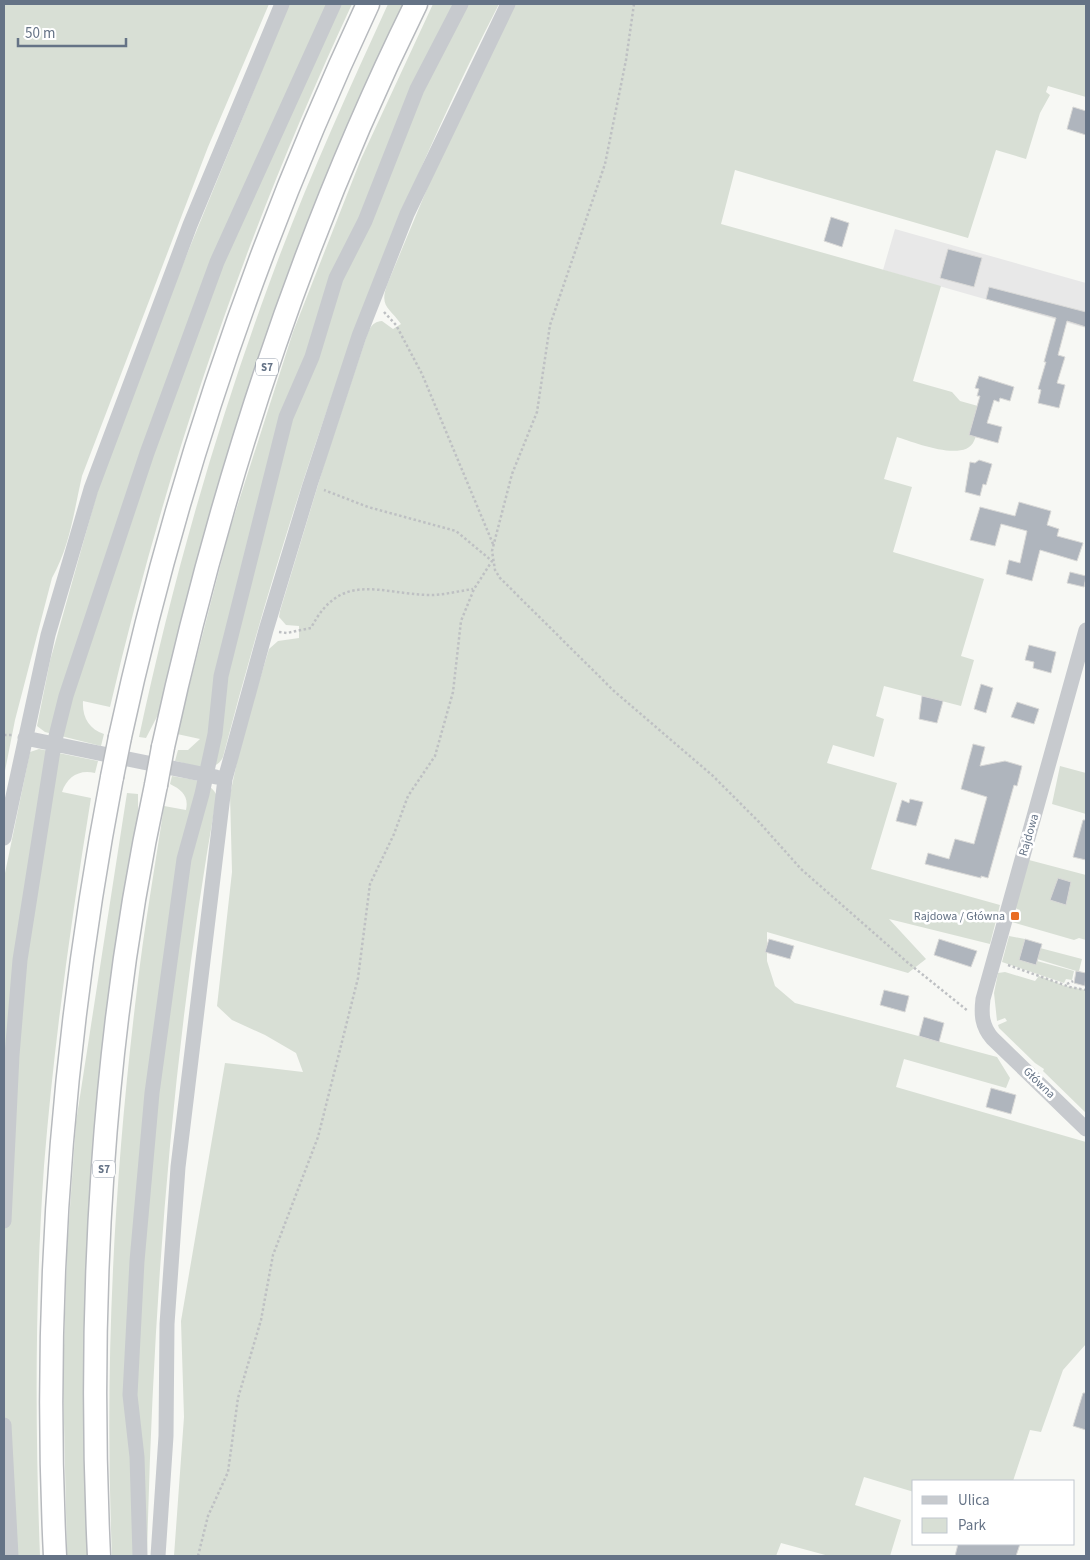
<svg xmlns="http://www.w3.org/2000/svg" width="1090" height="1560" font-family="'Source Sans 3',sans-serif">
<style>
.built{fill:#e8e8e8}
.green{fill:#d8dfd5}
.building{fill:#afb5bd;stroke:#d9d9d7}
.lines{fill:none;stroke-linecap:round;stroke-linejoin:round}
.highway-casing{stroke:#b7babe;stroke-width:25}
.path{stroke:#bec0c3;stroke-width:2.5;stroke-dasharray:2.5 2.5;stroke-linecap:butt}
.minor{stroke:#c7cace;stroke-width:15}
.highway{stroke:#fff;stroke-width:22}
.highway-bridge-casing{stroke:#b7babe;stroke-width:25;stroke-linecap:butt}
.highway-bridge{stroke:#fff;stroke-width:22}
.poi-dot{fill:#e96c23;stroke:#fff;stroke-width:2}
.labels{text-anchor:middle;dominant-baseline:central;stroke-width:5;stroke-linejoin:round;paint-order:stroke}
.shield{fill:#fff;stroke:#939daa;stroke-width:1}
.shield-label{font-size:11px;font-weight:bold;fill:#657386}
.street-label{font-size:12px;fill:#657386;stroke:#fff}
.poi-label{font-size:12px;fill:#657386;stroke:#fff;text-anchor:end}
</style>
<rect width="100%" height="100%" fill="#f7f8f4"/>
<!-- built -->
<path class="built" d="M895 229 1086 283V328L883 270Z"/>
<!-- green -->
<path class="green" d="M4 4H269L208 147 82 476C74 511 70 546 52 578L15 720 4 776Z
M289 4H352C246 232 167 463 110 707L83 701C82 717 89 729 104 734L101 746 45 732 37 726 50 661 101 479 174 286Z
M388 4H406L368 85 162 707 146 738 139 737C172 583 215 431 269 284 304 188 346 96 388 4Z
M433 4H499C376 242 291 497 223 757 215 775 190 764 175 761L178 750H188L200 739 177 734 180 722 229 532 293 332 361 159Z
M515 4H1086V97L1048 86 1046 92 1050 95 1040 113 1026 159 996 150 968 238 735 170 721 224 941 286 913 381 952 392 960 401 978 406C978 417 979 431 974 441 965 463 913 442 897 437L884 479 912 487 893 552 984 579 961 656 974 660 961 706 884 686 876 716 884 719 874 757 833 745 827 763 897 783 871 869 1000 905 990 944 889 919 926 959 908 973 767 932V961L775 986 795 1003 997 1057 1010 1078 1006 1088 904 1059 896 1087 1086 1142V1344L1063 1370 1041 1432 1030 1430 1013 1481H914V1492L864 1477 855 1505 901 1520 890 1556H829L781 1543 776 1556H174L184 1417 181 1321 225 1063 303 1072 296 1053 265 1035 232 1020 217 1006 232 872 230 795 242 738 269 649 278 641 299 638V626L286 625 279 617 280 611 327 455 365 341C369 331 370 322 382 321L393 329 401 324C390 308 379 307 387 285L429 184Z
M39 749 98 761 95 773C79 769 67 777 62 792L91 798C71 921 54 1043 44 1166 35 1296 35 1426 40 1556H4V878L30 752Z
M1060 766 1086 773V814L1052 804Z
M172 776C186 779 208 779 216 794V800C172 1049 153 1303 147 1556H112C104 1367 114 1177 137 989 144 928 155 867 164 806L186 810C189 796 182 790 170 784Z
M127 793 138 794V825L125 903 90 1556H67L63 1378 67 1250 76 1122Z
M1029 860 1086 875V940L1079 938 1074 940 1012 922H1016L1020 910 1015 908Z
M1009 936 1025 939 1019 960 1036 964 1037 961 1074 971 1072 980 1066 979 1064 983 1002 962Z
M1040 948 1082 959 1079 971 1086 974 1037 959Z
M1005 972 1035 981 1039 976 1065 986 1086 990V1113L1043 1071 1044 1069 1035 1063 999 1028 998 1025 1007 1021 1005 1018 997 1021 994 993 998 973Z"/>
<!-- building -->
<path class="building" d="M1073 107 1086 111V135L1067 129Z
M831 217 849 223 842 247 824 241Z
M948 249 982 258 974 287 940 278Z
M989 287 1086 312V327L1067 321 1058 355 1065 357 1057 383 1065 385 1059 408 1038 403 1041 390 1038 389 1046 362H1044L1056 318 986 299Z
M979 376 1014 387 1010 401 1000 398 999 402 994 400 987 423 1002 427 998 443 969 435 980 396H977L979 389 975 388Z
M979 460 992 464 986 485 983 484 980 496 965 492 970 462 975 463Z
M1019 502 1051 511 1047 525 1059 529 1057 536 1083 543 1077 561 1040 550 1032 581 1006 574 1009 560 1020 563 1027 531 1001 524 995 546 970 540 980 507 1015 516Z
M1070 572 1086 576 1084 587 1067 583Z
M1029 645 1056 652 1051 673 1033 668 1034 662 1025 660Z
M981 684 993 688 986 713 974 709Z
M922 696 943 701 937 723 919 719Z
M1017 702 1039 709 1034 724 1011 717Z
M973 744 985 747 980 766 1005 761 1022 766 1017 786 1014 785 988 878 981 876V878L925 864 928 853 949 859 955 839 974 844 987 797 961 789Z
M910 799 923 802 916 826 896 821 902 800 909 803Z
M1083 820H1086V860L1073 857Z
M1058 878 1071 882 1066 905 1050 900Z
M769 939 794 946 790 959 765 952Z
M939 939 977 951 971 967 934 955Z
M1025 939 1042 944 1036 965 1019 960Z
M1076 971 1086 973 1085 986 1074 983Z
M884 990 909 996 905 1012 880 1005Z
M924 1017 944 1023 939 1042 919 1036Z
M991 1088 1016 1095 1011 1114 986 1107Z
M1083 1393H1086V1430L1073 1426Z
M958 1544H1020L1016 1556H955Z"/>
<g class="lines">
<defs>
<path id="highway" d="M120 737C175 483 258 239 368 4
M163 747C219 491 300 239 416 4
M55 1556C42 1295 63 1033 112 777
M99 1556C87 1303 102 1034 156 785"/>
</defs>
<!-- highway casing -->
<use href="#highway" class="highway-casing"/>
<!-- path -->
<path class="path" d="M634 4 626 60 605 164 550 325 537 412 512 474 492 551 495 570 500 578 614 691 713 776 759 822 801 869 907 962 968 1011
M384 312 396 325 422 374 493 544
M279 632 287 633 311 628C341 570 379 594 430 595 444 595 459 591 473 589
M4 735H12
M1008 965 1070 987 1086 990
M1067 984 1073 981
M198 1556 208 1516 228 1472 238 1398 261 1320 273 1255 318 1137 358 978 370 884 394 834 408 796 435 756 453 692 461 621 474 589 492 561 456 531 368 507 324 490"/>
<!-- minor -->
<path class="minor" d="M1086 630 983 999C981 1015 982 1026 992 1038L1086 1129
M25 738 216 777
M4 838 48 635 91 489 190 225 282 4
M4 1221 12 1055 20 960 54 744 66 696 147 453 217 262 334 4
M4 1425 11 1556
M140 1556 137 1457 130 1395 137 1261 152 1093 184 859 202 794 215 734 221 676 286 417 312 357 336 278 365 221 417 89 461 4
M158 1556 166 1436 167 1324 178 1167 225 779 266 630 310 485 359 336 407 214 508 4"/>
<!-- highway -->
<use href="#highway" class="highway"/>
<defs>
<path id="highway-bridge" d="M112 777 120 737
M156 785 163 747"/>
</defs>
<!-- highway-bridge casing -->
<use href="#highway-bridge" class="highway-bridge-casing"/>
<!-- highway-bridge -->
<use href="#highway-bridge" class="highway-bridge"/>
</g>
<!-- markers -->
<rect class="poi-dot" x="1010" y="911" width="10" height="10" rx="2.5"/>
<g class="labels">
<!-- shield labels -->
<g class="shield">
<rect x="256" y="358.5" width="22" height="17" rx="4"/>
<rect x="93" y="1160.5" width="22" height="17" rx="4"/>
</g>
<g class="shield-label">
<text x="267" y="367">S7</text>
<text x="104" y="1169">S7</text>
</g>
<!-- street labels -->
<g class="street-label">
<text transform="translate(1029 835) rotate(-74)">Rajdowa</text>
<text transform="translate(1039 1083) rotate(44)">Główna</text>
</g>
<!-- poi labels -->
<g class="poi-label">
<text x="1005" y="916">Rajdowa / Główna</text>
</g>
</g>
<!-- border -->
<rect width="1090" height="1560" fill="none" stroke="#657386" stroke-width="10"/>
<!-- legend -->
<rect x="912" y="1480" width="162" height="65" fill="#ffffff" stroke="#c1c7cf"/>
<rect x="922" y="1496" width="25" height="8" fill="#c7cace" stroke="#c1c7cf"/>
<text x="958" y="1505" font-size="15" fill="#657386">Ulica</text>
<rect x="922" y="1518" width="25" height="15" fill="#d8dfd5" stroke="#c1c7cf"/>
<text x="958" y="1530" font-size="15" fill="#657386">Park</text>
<!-- scale -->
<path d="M18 38v8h108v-8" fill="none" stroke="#657386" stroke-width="2.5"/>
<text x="25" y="38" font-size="15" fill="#657386" stroke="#ffffff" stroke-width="4" paint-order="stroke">50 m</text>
</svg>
